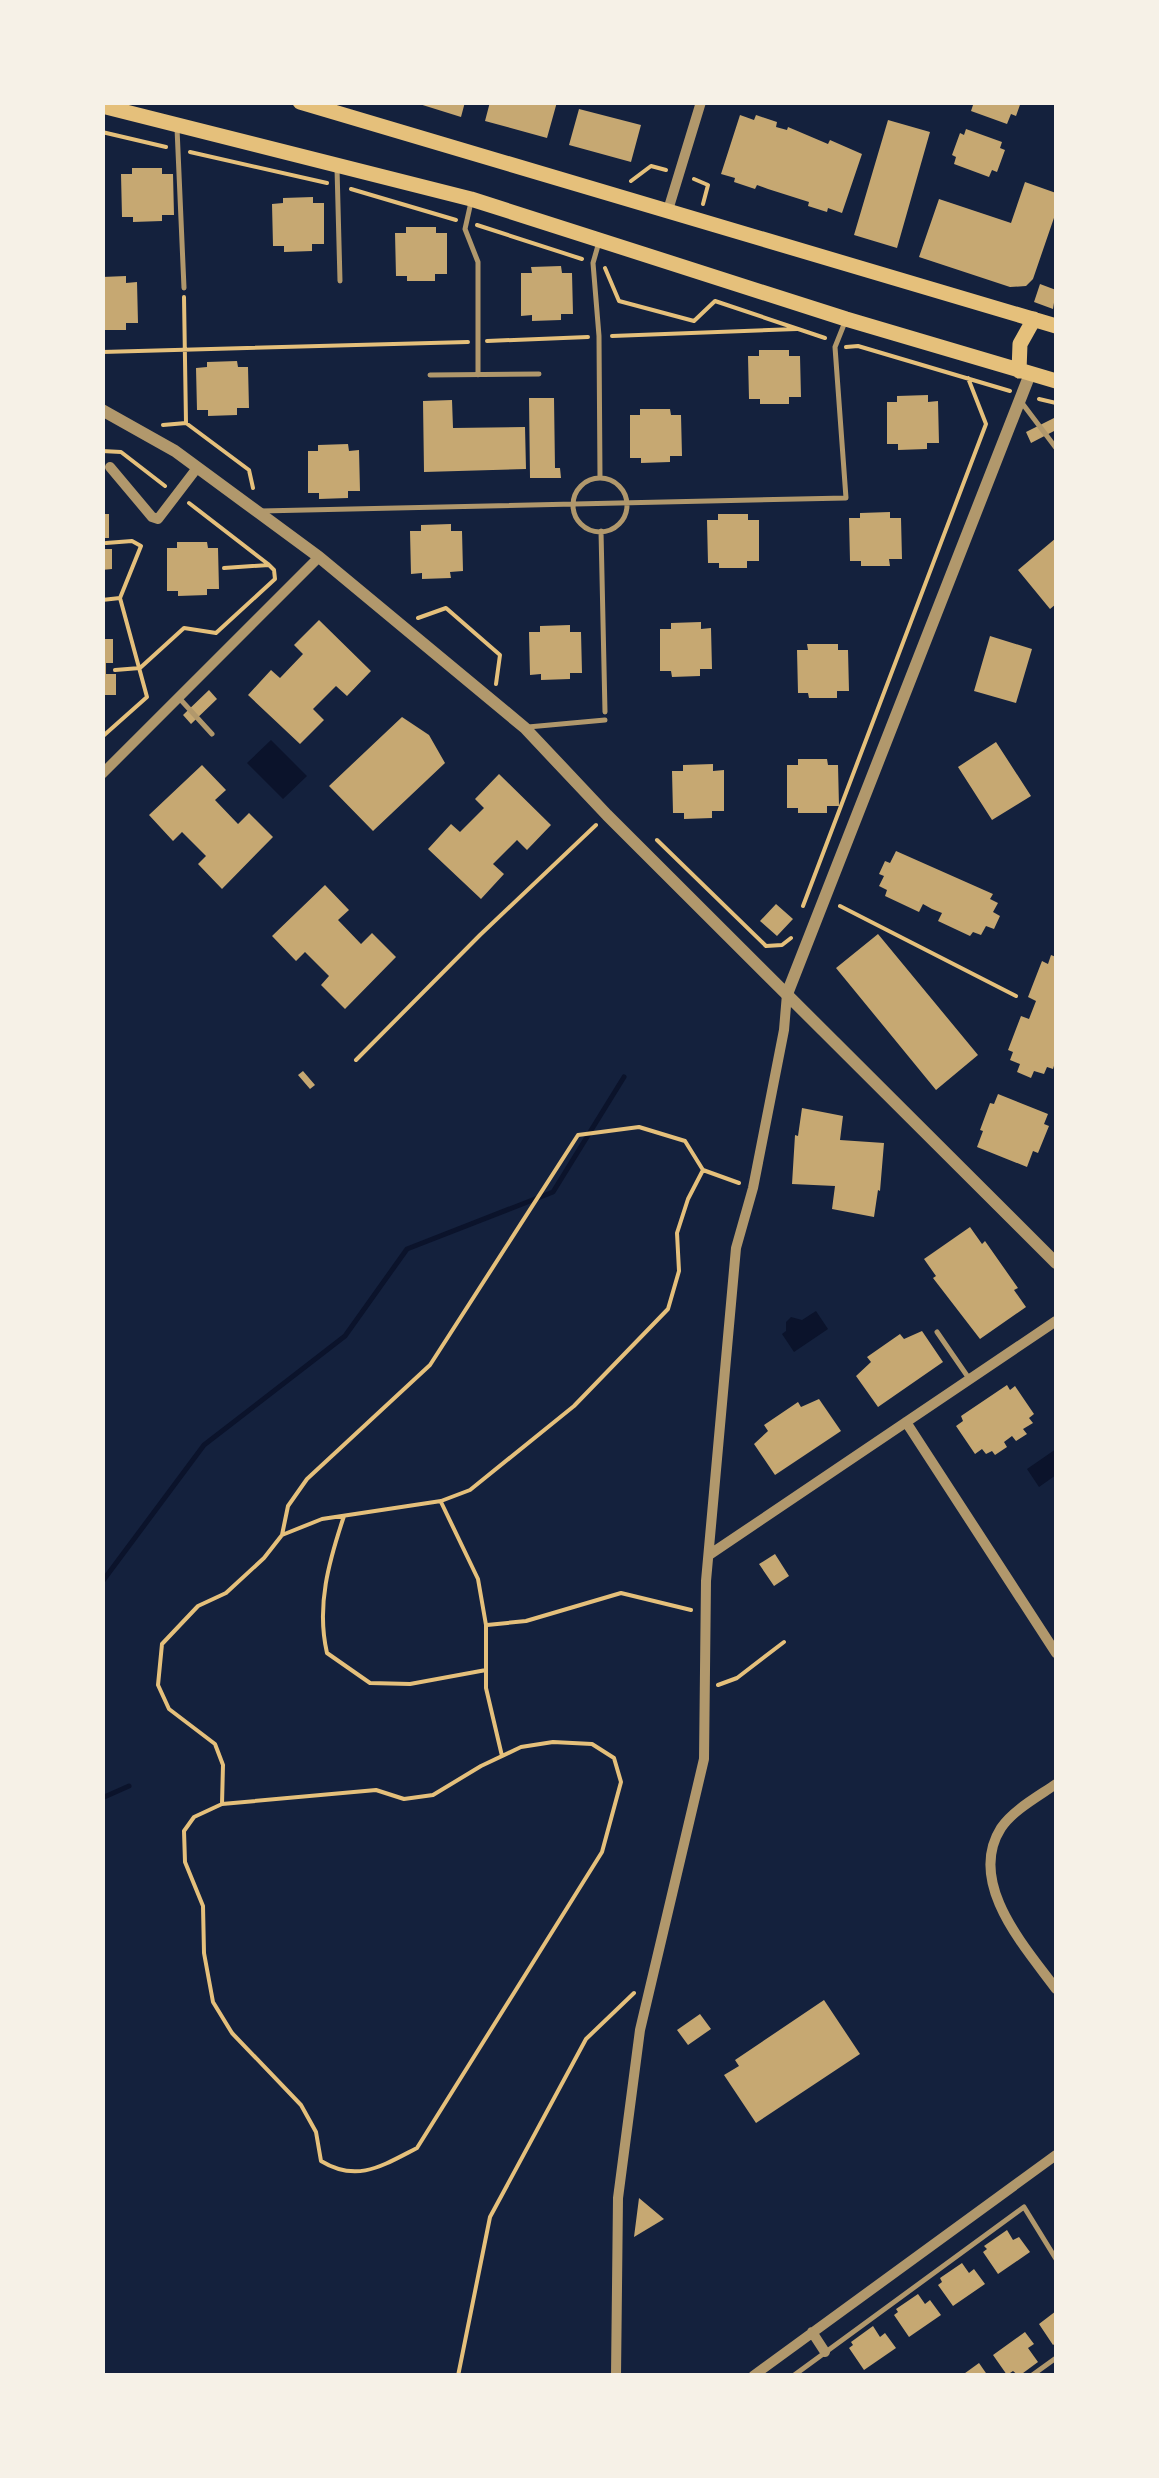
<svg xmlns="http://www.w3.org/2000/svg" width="1159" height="2478" font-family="Overpass,sans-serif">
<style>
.water{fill:#0b132b}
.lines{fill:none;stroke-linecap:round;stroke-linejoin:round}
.stream{stroke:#0b132b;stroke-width:5}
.building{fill:#c6a872}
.path{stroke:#e5c07b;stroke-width:4}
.service{stroke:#b1986c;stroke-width:5}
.minor{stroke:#b1986c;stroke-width:10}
.tertiary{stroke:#b1986c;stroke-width:12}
.primary{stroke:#e5c07b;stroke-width:15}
</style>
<rect width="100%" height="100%" fill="#14213d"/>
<!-- water -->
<path class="water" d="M271 740 307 776 283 799 247 763Z
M816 1311 828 1329 794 1352 782 1334 786 1331V1322L791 1317 802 1320Z
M1056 1449V1475L1039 1487 1027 1469Z"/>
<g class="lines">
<!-- stream -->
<path class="stream" d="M102 1582 204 1445 345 1336 407 1249 553 1192 624 1077
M102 1798 129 1786"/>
</g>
<!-- building -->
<path class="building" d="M413 102H465L461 117Z
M490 102H557L547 138 485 121Z
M974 102H1021L1016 116 1011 114 1007 124 971 111Z
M579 109 641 125 631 162 569 145Z
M740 115 754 120 756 115 777 122 776 127 787 130 788 127 828 144 830 140 862 154 842 213 828 208 827 212 808 206 809 202 768 189 757 185 755 189 734 182 735 178 721 174Z
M888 120 930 132 897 248 854 235Z
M966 129 1002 142 1000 148 1005 150 997 172 992 170 989 177 954 164 956 157 952 155 960 133 964 135Z
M132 168H162V174H173L174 215H162V221L133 222V217H122L121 174H132Z
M1025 182 1056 193V212L1033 279 1026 286 1010 287 919 257 939 199 1011 223Z
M313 197V203H324V244H312V251L284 252V246H273L272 204 283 203V198Z
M406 227H436V233H447V274H435V281H407V276H396L395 233H406Z
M561 266 562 273H572L573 314H561V320L532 321V315L521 316V273H532L531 267Z
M126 276V283L137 282 138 323H126V330H102V277Z
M1040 284 1056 290 1053 309 1034 302Z
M759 350H789V356H800L801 397H789V404H760V399H749L748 356H759Z
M237 361 238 367H248L249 408H237V415L208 416V410H197L196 368 207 367V362Z
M928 395V402L938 401 939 443H927V449L898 450V444H887V402H897V396Z
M529 398H554L555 468H560L561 478H530Z
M452 400 453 428 525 427 526 469 424 472 423 401Z
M640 409H670L671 415H681L682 456H670V462L641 463V458H630V415H640Z
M1056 417V430L1031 443 1026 432Z
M348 444 349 451 359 450 360 491H348V498L319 499V493H308V451H318V445Z
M890 512V518H901L902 559H889L890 566H861V561H850L849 518H860V513Z
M102 514H109V538H102Z
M718 514H748V520H759V561H747V568H719V563H708L707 520H718Z
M451 524V531H462L463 571 450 572 451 578 422 579V573L411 574 410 531H421V525Z
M1056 538V604L1050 609 1018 570Z
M177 542H207L208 548H218L219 589H207V595L178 596V591H167V548H177Z
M102 549H112V569L102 570Z
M319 620 371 671 347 696 336 686 313 709 324 720 300 744 248 695 271 670 280 678 303 654 294 645Z
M701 622V629L711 628 712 669H700V676L672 677 671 671H660V629H671V623Z
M570 625V632H581L582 673H570V679L541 680V674L530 675 529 632H540V626Z
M990 636 1032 649 1016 703 974 691Z
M102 639H113V663H106V674H116V695H102Z
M807 644H838V650H848L849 691H837V698H809L808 693H798L797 650H808Z
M209 690 217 699 191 724 183 715Z
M402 717 429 735 445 763 373 831 329 786Z
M996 742 1031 796 992 820 958 767Z
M798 759H827L828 765H838L839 806H827V813H798V808H787V765H798Z
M713 764V771L724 770V811H712V818L684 819V813H673L672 771H683V765Z
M202 765 226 790 215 800 238 824 249 813 273 837 222 889 198 864 206 856 182 832 173 841 149 815Z
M499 774 551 825 527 850 517 840 493 864 504 874 481 899 428 849 451 824 460 832 484 808 475 799Z
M896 851 993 894 990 899 998 903 993 912 1000 916 994 929 986 926 981 935 973 932 970 936 938 921 942 913 932 909 923 904 919 912 885 896 887 890 879 886 884 876 879 874 885 861 890 863Z
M325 885 349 910 338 920 361 944 372 933 396 957 345 1009 321 985 329 976 305 952 296 961 272 936Z
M776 904 793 919 777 936 760 921Z
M878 934 978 1055 936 1090 836 968Z
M1051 955 1056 957V1059L1053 1069 1047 1067 1044 1074 1034 1071 1031 1078 1017 1072 1020 1064 1010 1060 1013 1052 1008 1050 1021 1016 1029 1019 1036 1001 1028 997 1042 961 1048 964Z
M303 1071 315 1085 310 1089 298 1075Z
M998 1094 1048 1114 1044 1124 1049 1126 1038 1153 1033 1151 1027 1167 977 1147 983 1131 980 1130 990 1103 994 1104Z
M802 1108 843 1116 840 1140 884 1143 880 1191 878 1190 874 1217 832 1209 835 1186 792 1184 795 1135 798 1136Z
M970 1227 982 1244 985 1241 1018 1288 1014 1290 1026 1307 980 1339 933 1278 936 1276 924 1259Z
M922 1331 943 1362 878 1407 856 1376 871 1362 867 1357 900 1334 904 1339Z
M1007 1385 1010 1390 1015 1386 1034 1414 1029 1418 1033 1423 1023 1429 1027 1434 1016 1441 1012 1436 1004 1442 1007 1447 995 1455 992 1451 986 1454 982 1449 975 1454 956 1426 963 1421 961 1416Z
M819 1399 841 1431 775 1475 754 1444 768 1431 764 1425 798 1402 801 1407Z
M775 1554 789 1576 774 1586 759 1564Z
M824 2000 860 2054 756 2123 724 2075 739 2066 735 2060Z
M700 2014 711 2029 688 2045 677 2030Z
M639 2198 664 2219 634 2237Z
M1007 2230 1013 2240 1019 2237 1030 2252 998 2274 983 2252 987 2249 984 2246Z
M962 2263 969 2273 974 2269 985 2284 953 2306 938 2285 942 2282 940 2278Z
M918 2294 925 2304 930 2300 941 2315 909 2337 894 2315 898 2312 896 2309Z
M1056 2311V2343L1053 2345 1039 2324Z
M873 2326 880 2337 885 2333 896 2348 864 2370 849 2348 853 2345 851 2342Z
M1025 2332 1034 2344 1028 2348 1038 2362 1019 2376 1013 2371 1007 2375 993 2355Z
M979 2363 988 2376H961Z"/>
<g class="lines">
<!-- path -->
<path class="path" d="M102 132 166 147
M190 152 327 183
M694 179 708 185 703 204
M631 181 651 166 666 170
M351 189 456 220
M477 225 582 259
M605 268 619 301 694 321 715 301 825 338
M184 297 186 423
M612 336 797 329
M487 341 588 337
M846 347 858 346 1010 391
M102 352 468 342
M1039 399 1056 403
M163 425 186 423 249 470 253 488
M102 451 121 452 165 486
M224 568 269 565
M102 600 120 598 141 546 132 541 106 543
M418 618 446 608 500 655 496 684
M115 670 140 668 184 628 216 633 275 579 274 570 268 564 189 503
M102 737 147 697 120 598
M657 840 766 946 782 945 791 938
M803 906 986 424 968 378
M840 906 1016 996
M356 1060 480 935 596 825
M703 1170 739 1183
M441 1502 478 1579 486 1625V1688L502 1756
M344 1516C329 1561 316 1606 327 1653L370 1683 410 1684 486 1670
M487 1625 526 1621 621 1593 691 1610
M718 1685 737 1678 784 1642
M553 1742 592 1744 614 1758 621 1782 602 1852 417 2148C382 2166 357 2183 321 2161L316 2132 301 2105 232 2033 213 2002 204 1953 203 1906 185 1862 184 1831 194 1817 222 1804 376 1790 404 1799 433 1795 481 1766 521 1747Z
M222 1804 223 1765 215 1744 169 1709 158 1685 162 1644 198 1606 226 1593 264 1558 282 1535 322 1519 441 1501 470 1490 574 1406 668 1309 679 1271 677 1233 688 1199 703 1170 685 1141 639 1127 578 1135 430 1365 307 1479 288 1506 282 1535
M458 2376 490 2217 586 2039 634 1993"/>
<!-- service -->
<path class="service" d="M177 128 184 288
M337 168 340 281
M471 202 465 229 478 262V375
M599 242 593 263 599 336 600 478
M430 375 539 374
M1022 403 1056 448
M573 505a27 27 0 1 1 54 0a27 27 0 1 1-54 0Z
M261 511 846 498 835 347 845 322
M601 531 605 712
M180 699 212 734
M528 727 605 720
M937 1332 968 1377
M793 2376 1024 2207 1056 2259
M1031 2376 1056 2358"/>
<!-- minor -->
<path class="minor" d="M668 210 701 102
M110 467 152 517 158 519 197 468
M102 774 319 557
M906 1422 1056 1653
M709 1555 1056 1321
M1056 1784C1039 1796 1013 1810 1001 1828 966 1883 1026 1948 1056 1989
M812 2332 825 2352
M616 2376 618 2198 640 2030 704 1759 706 1581 736 1248 753 1188 784 1030 787 994
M753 2376 1056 2155"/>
<!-- tertiary -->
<path class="tertiary" d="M102 410 175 451 319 557 525 728 607 815 1056 1263
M787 994 1030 374"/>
<!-- primary -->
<path class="primary" d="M300 102 1056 326
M102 106 471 199 846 319 1056 381
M1019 371 1020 344 1034 319"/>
</g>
<!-- border -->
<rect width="1159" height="2478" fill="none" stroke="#f6f1e7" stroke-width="210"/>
</svg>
